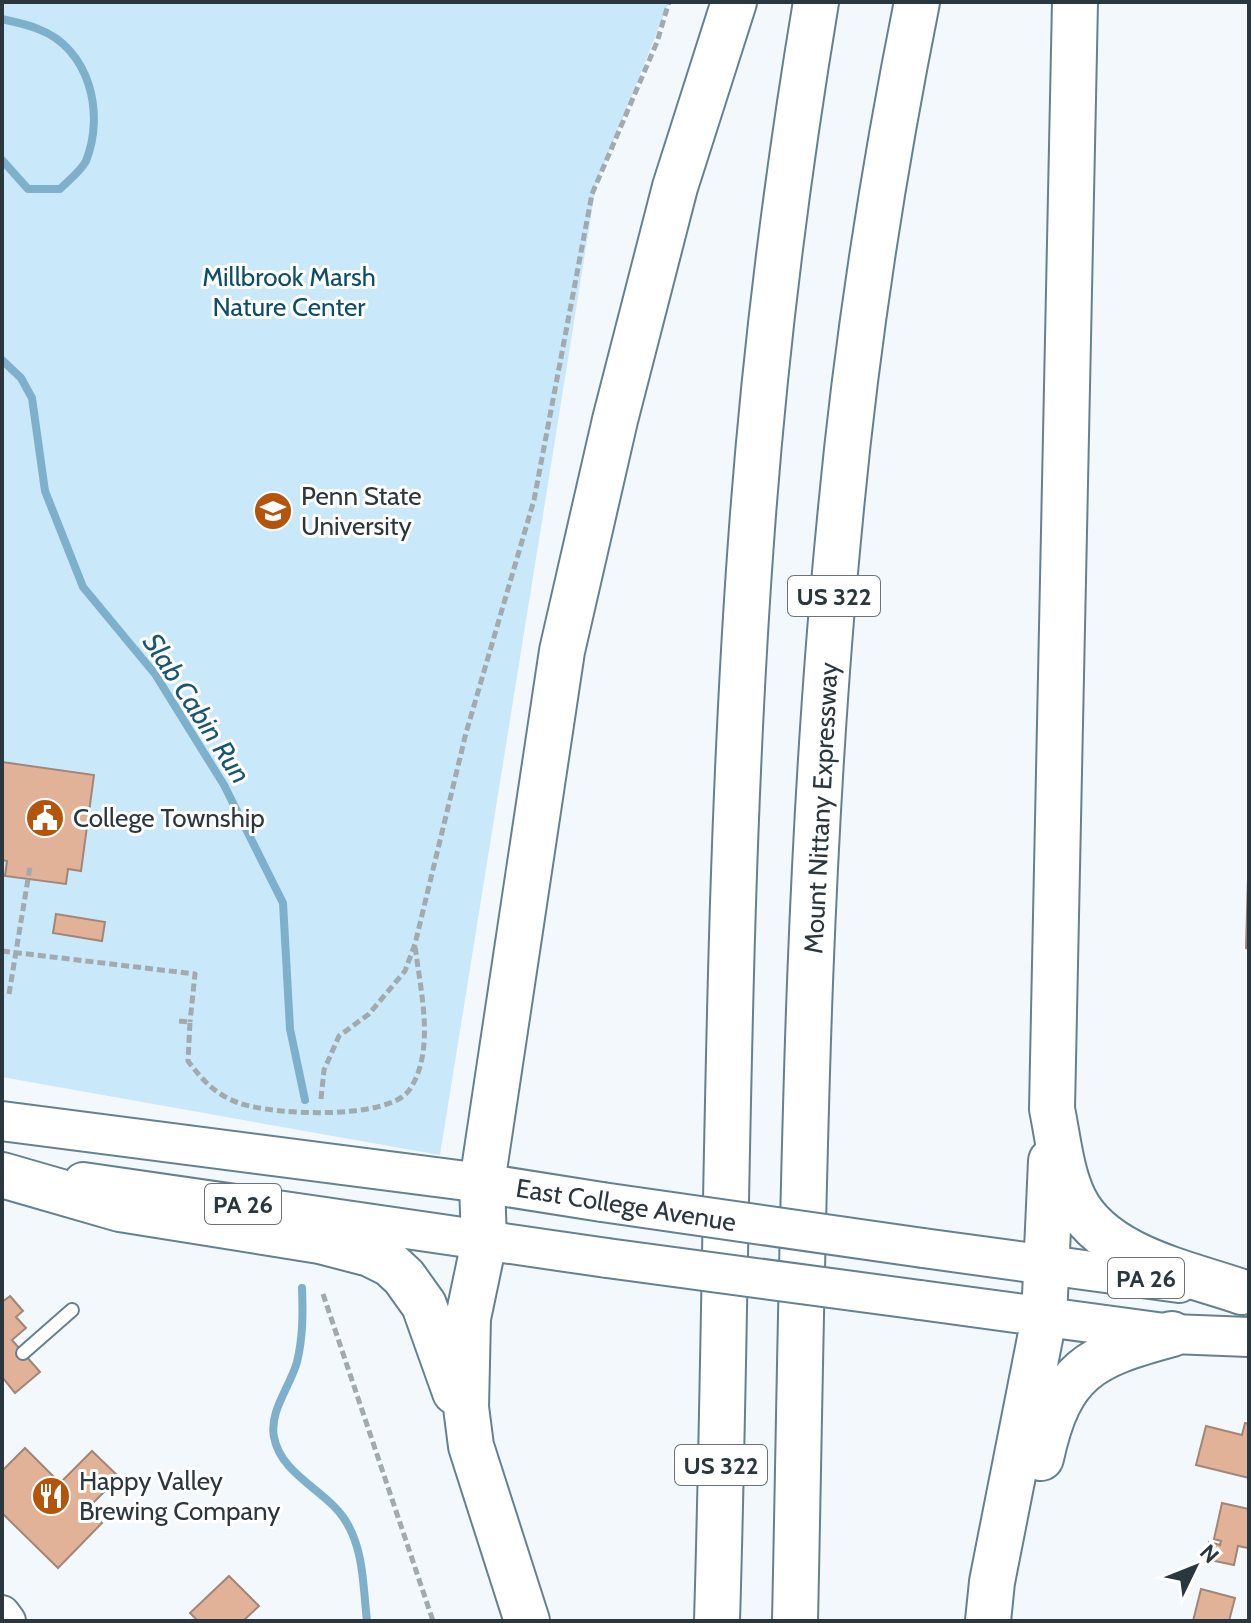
<svg xmlns="http://www.w3.org/2000/svg" width="1251" height="1623" font-family="Cabin,sans-serif">
<style>
.green{fill:#c9e8f9}
.lines{fill:none;stroke-linecap:round;stroke-linejoin:round}
.stream{stroke:#7fb0cb;stroke-width:8}
.building{fill:#e1b298;stroke:#a28678;stroke-width:2}
.lane-casing{stroke:#658190;stroke-width:16}
.secondary-casing{stroke:#658190;stroke-width:38}
.primary-casing{stroke:#658190;stroke-width:42}
.highway-casing{stroke:#658190;stroke-width:48}
.path{stroke:#a1aaae;stroke-width:5;stroke-dasharray:8 4;stroke-linecap:butt}
.lane{stroke:#fff;stroke-width:12}
.secondary{stroke:#fff;stroke-width:34}
.primary{stroke:#fff;stroke-width:38}
.highway{stroke:#fff;stroke-width:44}
.primary-bridge-casing{stroke:#658190;stroke-width:42;stroke-linecap:butt}
.primary-bridge{stroke:#fff;stroke-width:38}
.labels{text-anchor:middle;dominant-baseline:central;stroke-width:6;stroke-linejoin:round;paint-order:stroke}
.shield{fill:#fff;stroke:#6b7378;stroke-width:2}
.shield-label{font-size:24px;font-weight:bold;fill:#2b373e}
.park-label{font-size:26px;fill:#0c4e69;stroke:#fff}
.poi-label{font-size:26px;fill:#2b373e;stroke:#fff;text-anchor:start}
.street-label{font-size:26px;fill:#2b373e;stroke:#fff}
.water-label{font-size:28px;font-style:italic;fill:#185671;stroke:#fff}
</style>
<rect width="100%" height="100%" fill="#f2f8fb"/>
<!-- green -->
<path class="green" d="M2 2H669L596 185 440 1155 2 1077Z"/>
<g class="lines">
<!-- stream -->
<path class="stream" d="M2 19C14 22 27 24 38 29 90 48 105 114 86 161 81 171 68 181 60 189H28L2 160
M2 360 21 378 32 398 45 491 83 587 155 674 224 785 283 903 290 1029 305 1100
M302 1288C303 1314 303 1337 297 1362 290 1387 269 1411 274 1437 281 1475 326 1490 345 1520 364 1549 363 1587 367 1621"/>
</g>
<!-- building -->
<path class="building" d="M2 762 94 775 81 871 68 869 66 884 5 876 7 861 2 860Z
M1249 844V949L1246 948Z
M56 914 105 922 102 941 53 933Z
M10 1296 23 1311 16 1317 26 1328 12 1340 40 1372 15 1393 2 1377V1302Z
M1245 1423 1249 1424V1478L1196 1465 1206 1426 1242 1435Z
M25 1448 60 1483 92 1451 119 1477 87 1509 102 1523 58 1568 2 1513V1471Z
M1222 1503 1249 1509 1248 1548 1238 1546 1234 1565 1205 1559 1209 1542 1220 1545 1221 1541 1214 1539Z
M229 1576 259 1606 243 1621H198L190 1613Z
M1201 1589 1235 1598 1229 1621H1193Z"/>
<g class="lines">
<defs>
<path id="lane" d="M23 1353 72 1310"/>
<path id="secondary" d="M2 1613 8 1621"/>
<path id="primary" d="M2 1121 482 1183 602 1202
M83 1182 607 1258
M923 1248 1179 1283
M920 1300 1172 1334 1249 1337"/>
<path id="highway" d="M1075 2 1052 1109C1058 1138 1061 1172 1074 1199 1102 1257 1187 1273 1242 1292
M2 1175 120 1209 320 1241 370 1254 390 1264 404 1277 424 1305 455 1392
M1041 1458C1060 1370 1090 1356 1172 1334
M527 1621 471 1446 466 1407 468 1318 484 1242 482 1183 562 651 615 420 675 187 734 2
M717 1621C728 1257 725 892 752 528 765 352 787 176 816 2
M795 1621C803 1254 804 885 840 519 856 346 883 172 917 2
M988 1621 992 1582 1044 1318 1051 1161"/>
</defs>
<!-- lane casing -->
<use href="#lane" class="lane-casing"/>
<!-- secondary casing -->
<use href="#secondary" class="secondary-casing"/>
<!-- primary casing -->
<use href="#primary" class="primary-casing"/>
<!-- highway casing -->
<use href="#highway" class="highway-casing"/>
<!-- path -->
<path class="path" d="M2 951 195 974 190 1022
M9 994 30 867
M179 1021 190 1022 188 1061C203 1081 215 1094 239 1103 272 1115 390 1121 410 1089 436 1049 420 990 415 945
M321 1099 324 1070 339 1036 369 1014 405 971 415 944 466 733 534 500 592 194 657 42 669 2
M323 1294 433 1621"/>
<!-- lane -->
<use href="#lane" class="lane"/>
<!-- secondary -->
<use href="#secondary" class="secondary"/>
<!-- primary -->
<use href="#primary" class="primary"/>
<!-- highway -->
<use href="#highway" class="highway"/>
<defs>
<path id="primary-bridge" d="M602 1202 923 1248
M607 1258 920 1300"/>
</defs>
<!-- primary-bridge casing -->
<use href="#primary-bridge" class="primary-bridge-casing"/>
<!-- primary-bridge -->
<use href="#primary-bridge" class="primary-bridge"/>
</g>
<!-- icons -->
<defs>
<symbol id="university-disc" viewBox="-11 -11 22 22"><circle r="9.5" fill="#b5550c" stroke="#fff"/><path d="M0-5L7-2L0 1L-7-2ZM-4 1L0 2.5L4 1V4Q0 6-4 4Z" fill="#fff"/></symbol>
<symbol id="civic-disc" viewBox="-11 -11 22 22"><circle r="9.5" fill="#b5550c" stroke="#fff"/><path d="M-.6-6.5H3V-4.5H.6V-3L4-1V1h2V6H-6V1h2V-1L-.6-3ZM-1.2 2.5V6h2.4V2.5Z" fill="#fff"/></symbol>
<symbol id="restaurant-disc" viewBox="-11 -11 22 22"><circle r="9.5" fill="#b5550c" stroke="#fff"/><path d="M-5-6h1v4h1v-4h1v4h1v-4h1v5L-1.5 .5V6h-2V.5L-5-1ZM5-6V6H3V1.5H1.5Q1.5-4 5-6Z" fill="#fff"/></symbol>
</defs>
<g fill-rule="evenodd">
<use href="#university-disc" x="251" y="489" width="44" height="44"/>
<use href="#civic-disc" x="23" y="796" width="44" height="44"/>
<use href="#restaurant-disc" x="29" y="1474" width="44" height="44"/>
</g>
<g class="labels">
<!-- shield labels -->
<g class="shield">
<rect x="788" y="576" width="92" height="40" rx="6"/>
<rect x="205" y="1184" width="76" height="40" rx="6"/>
<rect x="1108" y="1258" width="76" height="40" rx="6"/>
<rect x="675" y="1445" width="92" height="40" rx="6"/>
</g>
<g class="shield-label">
<text x="834" y="596">US 322</text>
<text x="243" y="1204">PA 26</text>
<text x="1146" y="1278">PA 26</text>
<text x="721" y="1465">US 322</text>
</g>
<!-- park labels -->
<g class="park-label">
<text x="289" y="277">Millbrook Marsh<tspan x="289" dy="30">Nature Center</tspan></text>
</g>
<!-- poi labels -->
<g class="poi-label">
<text x="301" y="496">Penn State<tspan x="301" dy="30">University</tspan></text>
<text x="73" y="818">College Township</text>
<text x="79" y="1481">Happy Valley<tspan x="79" dy="30">Brewing Company</tspan></text>
</g>
<!-- street labels -->
<g class="street-label">
<text transform="translate(821 808) rotate(-87)">Mount Nittany Expressway</text>
<text transform="translate(626 1205) rotate(9)">East College Avenue</text>
</g>
<!-- water labels -->
<g class="water-label">
<text transform="translate(197 708) rotate(57)">Slab Cabin Run</text>
</g>
</g>
<!-- border -->
<rect width="1251" height="1623" fill="none" stroke="#2b373e" stroke-width="8"/>
<!-- north arrow -->
<g transform="translate(1195 1567) rotate(47)" stroke="#ffffff" stroke-width="6" paint-order="stroke">
<path d="M0-6L14 30L0 20L-14 30Z" fill="#2b373e"/>
<text y="-12" font-size="22" font-weight="bold" text-anchor="middle" fill="#2b373e">N</text>
</g>
</svg>
